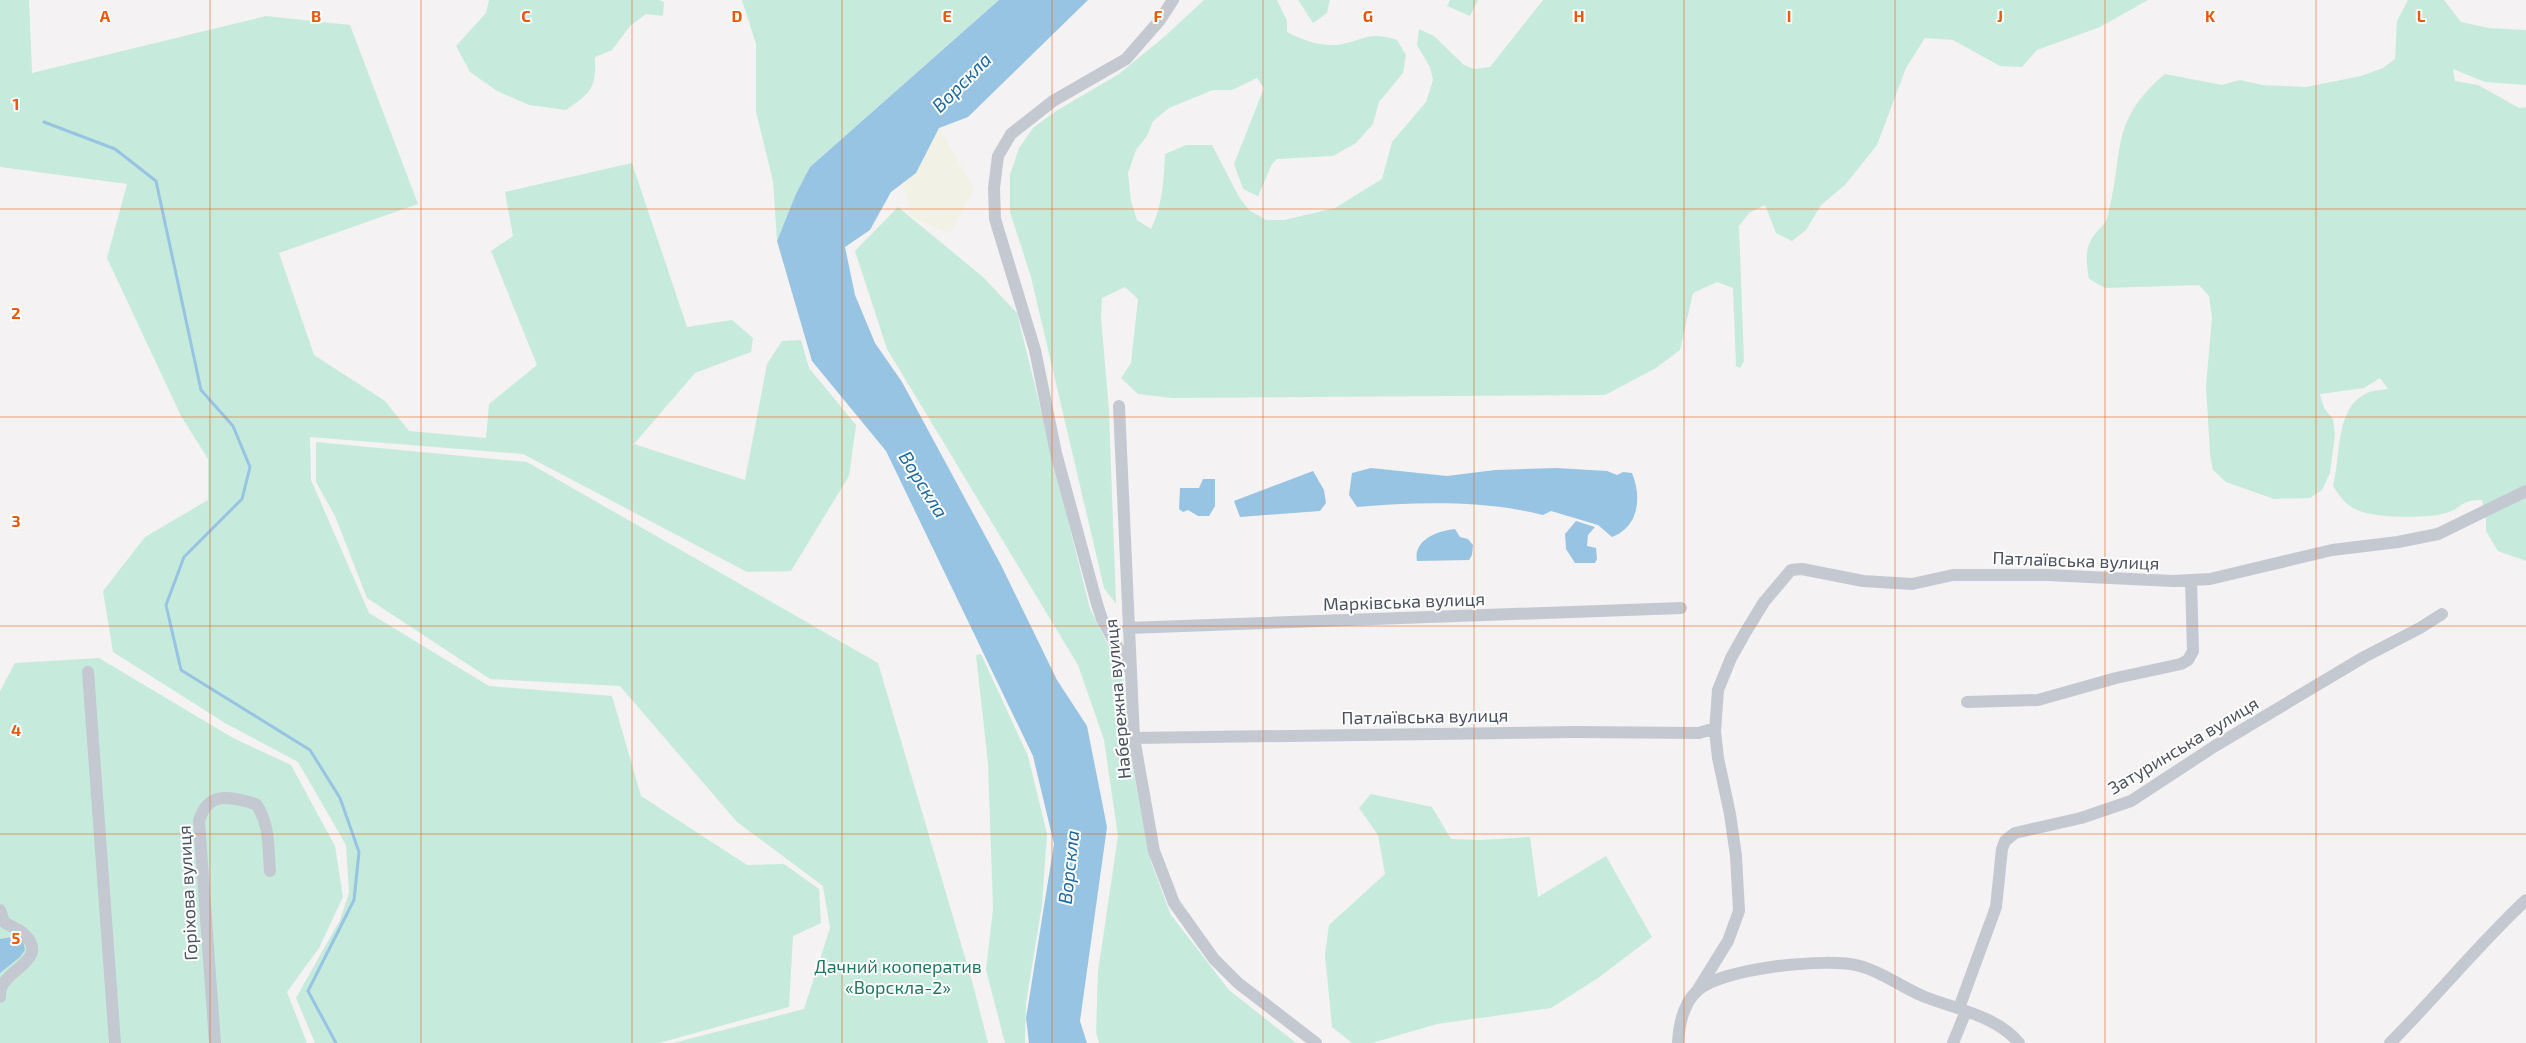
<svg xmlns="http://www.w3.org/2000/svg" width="2526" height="1043" font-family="'Exo 2',sans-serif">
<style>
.green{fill:#c6ebdc}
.sand{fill:#f2f1e5}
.water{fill:#98c4e3}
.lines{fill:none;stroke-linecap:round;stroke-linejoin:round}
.stream{stroke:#98c4e3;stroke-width:3}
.minor{stroke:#c4c9d1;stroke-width:12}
.grid{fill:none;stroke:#e8590c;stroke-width:1;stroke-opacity:0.55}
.labels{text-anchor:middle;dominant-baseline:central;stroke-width:4;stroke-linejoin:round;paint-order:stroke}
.street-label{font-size:18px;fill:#4b515d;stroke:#fff}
.park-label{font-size:18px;fill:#22785f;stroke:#fff}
.water-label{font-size:19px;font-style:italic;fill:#1d699f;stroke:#fff}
.grid-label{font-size:16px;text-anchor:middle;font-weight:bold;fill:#e8590c;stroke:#fff;stroke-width:4;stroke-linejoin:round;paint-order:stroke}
</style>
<rect width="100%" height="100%" fill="#f4f2f2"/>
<!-- green -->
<path class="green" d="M0 0H29L32 73 266 16 350 25 418 204 279 253 314 355 385 401 409 431 486 438 489 404 537 365 491 251 513 236 505 192 632 163 687 327 732 320 753 338 751 352 695 373 634 444 745 480 767 364 782 341 801 340 809 368 856 425 849 476 791 571 747 572 523 454 310 437 311 480 369 613 489 686 612 696 641 796 747 865 784 864 819 889 821 923 793 936 789 1007 659 1043H315L296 998 340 920 349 893 346 845 298 762 225 723 113 652 103 591 145 537 208 500V459L181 416 107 258 127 184 0 167Z
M489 0H659L664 2 663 16 646 14 630 26 612 50 595 57C596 88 592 92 566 110L529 105 497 91 470 72 456 46 486 13Z
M742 0H999L810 167 777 241 773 181 756 112V44Z
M1204 0H1277L1287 21V32C1303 40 1318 46 1336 45 1363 42 1366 30 1397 40L1406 55 1403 73 1379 102 1373 124 1356 143 1333 156 1277 159 1272 164 1258 196 1243 189 1234 164 1264 88 1257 78 1232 90H1213L1169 108 1153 121 1147 136 1136 150 1128 173 1131 201 1137 220 1151 229C1162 207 1164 179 1165 154L1186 145H1212L1239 197 1249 210 1266 220H1284L1335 208 1382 179 1392 142 1426 102 1433 80 1430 67 1417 45 1419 29 1434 36 1464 65 1474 69 1490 67 1543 0H2148L2100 27 2037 50 2022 67 2000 66 1953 40 1925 38 1906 68 1877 145 1845 185 1821 205 1806 230 1792 241 1776 233 1765 205 1749 213 1739 226 1744 361 1740 368 1736 366 1733 288 1717 282 1693 293 1680 350 1656 368 1605 395 1172 398 1138 394 1121 378 1131 363 1138 299 1125 287 1102 298 1101 318 1109 411 1116 604 1104 588 1031 277 1010 212V175L1019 148 1033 128 1056 111 1119 74 1164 37Z
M1298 0H1330L1327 13 1313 23Z
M1450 0H1478L1470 16 1447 6Z
M2408 0H2444L2461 22 2489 28 2526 30V85L2485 82 2453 69 2455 81 2478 85 2519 108 2526 107V561L2498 551 2486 531V519L2482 500C2459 500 2463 508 2446 513 2428 519 2374 518 2357 510 2345 505 2340 496 2333 486 2341 457 2335 409 2365 394 2372 390 2382 390 2388 389L2380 378 2364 388 2320 394 2324 408 2333 419 2335 434 2330 473 2322 490 2310 498 2274 499 2226 482 2213 470 2210 454 2206 386 2212 318 2209 296 2199 285 2105 288 2089 279C2086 261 2084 247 2096 233 2100 228 2106 223 2107 218 2125 156 2107 122 2165 74L2222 85 2240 80 2262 85 2306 87 2361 76 2383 68 2395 59 2397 21Z
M898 207 983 277 1017 313 1090 609 1123 674 1133 770 1151 862 1171 915 1229 990 1296 1043H1099L1096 1032 1098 972 1118 836 1104 740 1078 665 887 349 855 251Z
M316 442 527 462 878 663 972 981 988 1043H673L804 1009 830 928 823 886 737 822 620 686 490 679 367 598 335 516 316 482Z
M981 654 1028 756 1047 834 1042 905 1026 1003 1025 1043H1005L986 970 993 909 988 763 976 655Z
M99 658 233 738 291 765 335 846 343 897 319 948 287 992 307 1043H0V691L15 663Z
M1371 794 1432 807 1451 839 1481 840 1530 837 1538 897 1606 856 1652 937 1598 978 1551 1008 1437 1024 1372 1043H1352L1332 1027 1325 955 1329 925 1385 874 1378 835 1359 808Z"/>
<!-- sand -->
<path class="sand" d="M939 128 974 189 950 233 912 218 903 183 916 173Z"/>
<!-- water -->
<path class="water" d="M999 0H1088L968 117 939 128 916 173 891 192 870 230 845 247 855 295 875 343 902 382 1001 565 1057 680 1087 726 1107 827 1080 1021 1087 1043H1029L1026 1018 1054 844 1033 756 886 451 812 361 777 241 796 194 810 167Z
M1371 468 1447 476 1495 470 1556 468 1607 471 1617 475 1623 472 1632 473C1642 497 1639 527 1612 537L1598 525 1551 511 1543 515C1485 500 1416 502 1357 507L1349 495 1352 473Z
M1313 471 1324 490 1326 503 1320 511 1240 517 1234 501Z
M1203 479H1215V506L1209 516H1198L1188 510 1183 512 1179 509 1180 488H1199Z
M1576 521 1595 527 1588 535 1587 546 1596 548 1597 559 1595 563H1575L1566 549 1565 534Z
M1455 529 1460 537 1468 539 1473 545 1472 555 1469 560 1417 561C1413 540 1437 531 1455 529Z
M18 936 23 941 25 950 20 957 0 973V939Z"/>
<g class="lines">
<!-- stream -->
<path class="stream" d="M44 122 115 149 156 181 201 390 233 426 250 467 242 499 184 557 166 605 181 670 310 750 340 798 359 852 354 900 308 991 336 1043"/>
<!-- minor -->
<path class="minor" d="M1119 406 1134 738 1154 851 1174 903 1214 959 1238 983 1316 1043
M1128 628 1681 608
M1129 668 1102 619 1097 604 1056 453 1035 350 995 219 994 188 998 156 1011 134 1053 101 1126 59 1160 20 1173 0
M88 672 115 1043
M1967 702 2038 700 2116 678 2181 664 2188 660 2193 651 2191 580
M1134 738 1575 732 1699 733 1715 728
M0 910 4 922C10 926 19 929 24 934 49 958 10 968 2 986 0 989 0 994 0 997
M1697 991 1728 941 1739 911 1736 856 1730 814 1718 758 1715 731 1718 690 1731 658 1745 633 1764 602 1791 570 1802 569 1863 581 1912 584 1953 575H2047L2173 581 2210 579 2332 550 2398 542 2438 534 2526 491
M1959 1008 1996 907 2002 849 2005 841 2015 833 2081 818 2131 801 2215 746 2364 657 2420 628 2442 614
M215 1043 199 821C208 790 231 797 256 804 270 824 268 847 270 871
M1678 1043C1679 1024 1683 1004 1697 991 1720 968 1828 957 1860 966 1883 972 1902 988 1925 997 1956 1009 1997 1016 2019 1043
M1953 1043 1966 1011
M2390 1043C2437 996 2478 945 2526 900"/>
</g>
<!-- grid -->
<path class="grid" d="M210 0V1043M421 0V1043M632 0V1043M842 0V1043M1052 0V1043M1263 0V1043M1474 0V1043M1684 0V1043M1895 0V1043M2105 0V1043M2316 0V1043M0 209H2526M0 417H2526M0 626H2526M0 834H2526"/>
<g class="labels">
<!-- street labels -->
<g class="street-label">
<text transform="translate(2076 560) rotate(2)">Патлаївська вулиця</text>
<text transform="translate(1404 601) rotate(-2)">Марківська вулиця</text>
<text transform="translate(1117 699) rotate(-95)">Набережна вулиця</text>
<text transform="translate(1425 716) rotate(-1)">Патлаївська вулиця</text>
<text transform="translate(2183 745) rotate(-31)">Затуринська вулиця</text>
<text transform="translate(187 893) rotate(-93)">Горіхова вулиця</text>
</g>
<!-- park labels -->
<g class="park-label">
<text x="898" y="966">Дачний кооператив<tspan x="898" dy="21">«Ворскла-2»</tspan></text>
</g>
<!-- water labels -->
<g class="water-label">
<text transform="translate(961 82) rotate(-45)">Ворскла</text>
<text transform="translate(924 484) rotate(58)">Ворскла</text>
<text transform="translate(1068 867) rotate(-84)">Ворскла</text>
</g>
</g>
<g class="grid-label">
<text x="105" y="22">A</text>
<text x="316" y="22">B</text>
<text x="526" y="22">C</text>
<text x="737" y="22">D</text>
<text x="947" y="22">E</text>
<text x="1158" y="22">F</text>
<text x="1368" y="22">G</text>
<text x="1579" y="22">H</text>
<text x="1789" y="22">I</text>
<text x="2000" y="22">J</text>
<text x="2210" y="22">K</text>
<text x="2421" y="22">L</text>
<text x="16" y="110">1</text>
<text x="16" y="319">2</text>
<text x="16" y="527">3</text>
<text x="16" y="736">4</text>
<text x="16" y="944">5</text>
</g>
</svg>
